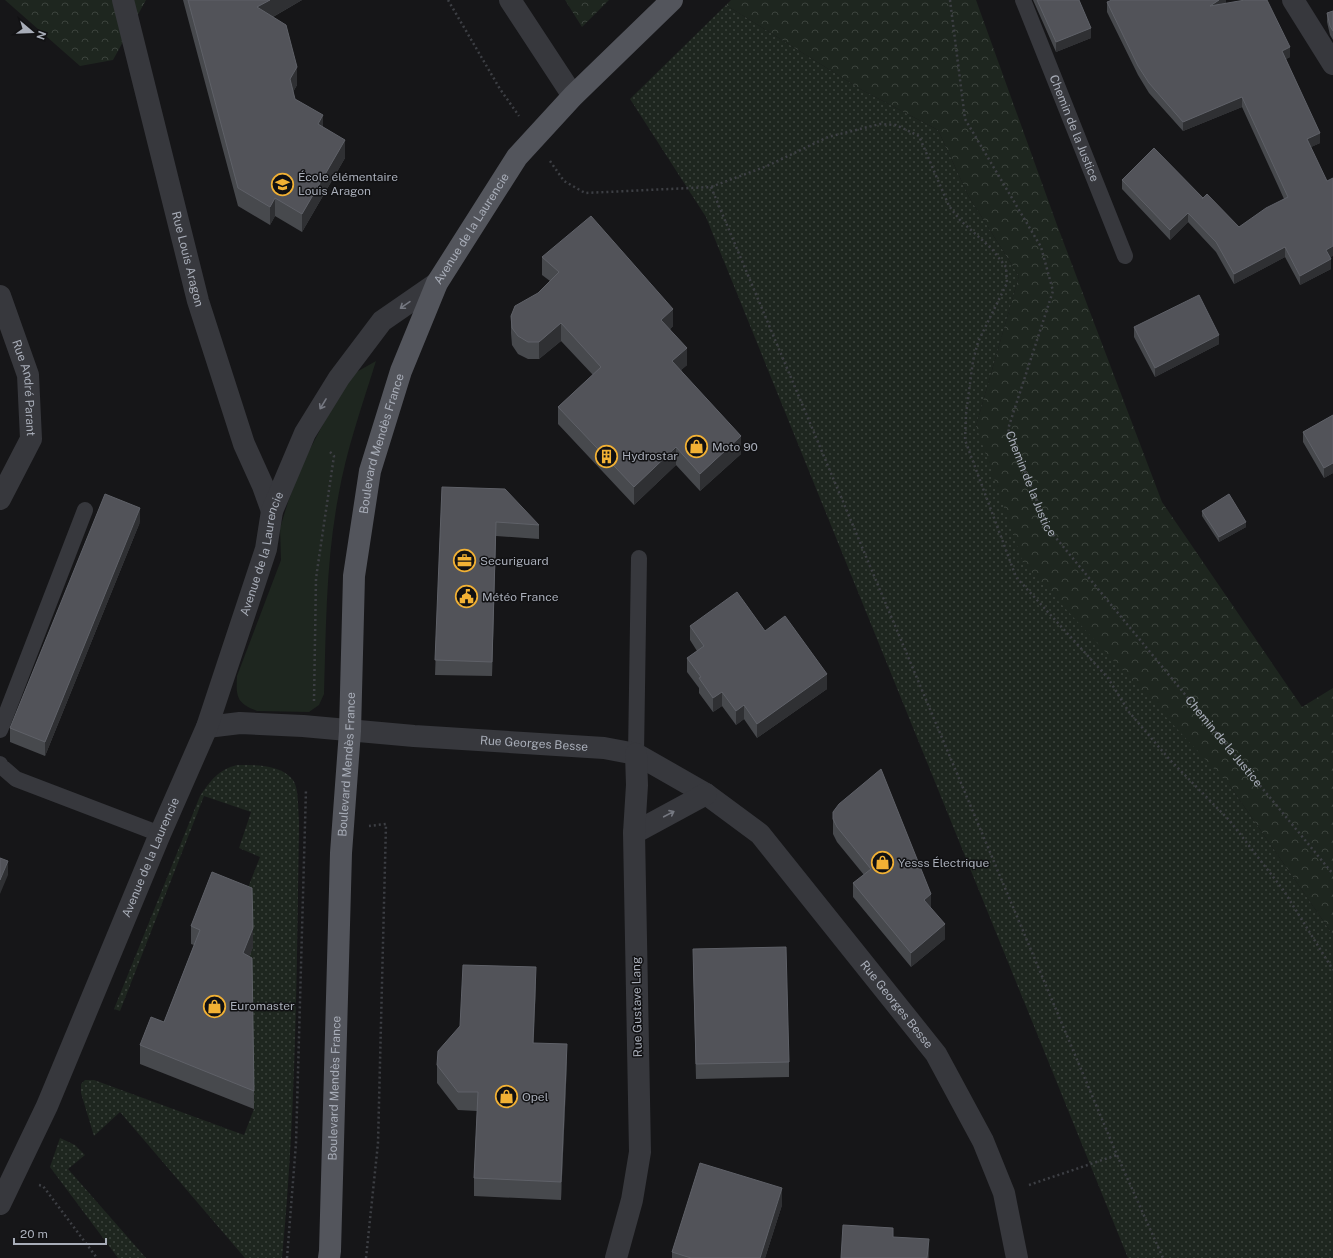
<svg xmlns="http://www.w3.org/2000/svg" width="1333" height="1258" font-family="'Public Sans',sans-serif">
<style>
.grass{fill:url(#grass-dots)}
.forest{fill:url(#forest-crowns)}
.park{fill:#1e261f}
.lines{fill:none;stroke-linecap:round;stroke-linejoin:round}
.path{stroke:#3d3f44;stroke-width:2.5;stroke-dasharray:2 3;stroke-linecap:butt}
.lane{stroke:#37383d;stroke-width:16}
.street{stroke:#37383d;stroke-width:22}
.primary{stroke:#53555c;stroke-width:22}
.wall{fill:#47494d}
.shaded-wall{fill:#2f3033}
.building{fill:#525359;stroke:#5f6168}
.oneway{stroke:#757881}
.labels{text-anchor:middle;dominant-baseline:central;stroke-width:3;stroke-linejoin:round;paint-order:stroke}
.street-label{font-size:12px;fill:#a8adb8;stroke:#111113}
.poi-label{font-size:12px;fill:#a8adb8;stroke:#111113;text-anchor:start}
</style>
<defs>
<pattern id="grass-dots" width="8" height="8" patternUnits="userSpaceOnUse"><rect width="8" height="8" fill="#1e261f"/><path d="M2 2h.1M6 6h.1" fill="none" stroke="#3c433d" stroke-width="1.8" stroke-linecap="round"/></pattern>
<pattern id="forest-crowns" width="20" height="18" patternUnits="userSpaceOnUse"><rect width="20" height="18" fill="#1e261f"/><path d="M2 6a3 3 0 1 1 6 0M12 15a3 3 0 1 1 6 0" fill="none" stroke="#3c433d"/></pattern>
</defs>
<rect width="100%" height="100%" fill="#161618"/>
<!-- grass -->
<path class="grass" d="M726 5 862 90 938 130 969 197 1019 276 976 426 1230 786 1333 935V1258H1128L706 217 630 99Z
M237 765C255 765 281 764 293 780 299 788 298 811 299 821 297 967 296 1113 282 1258H245L120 1112 94 1136 81 1093V1084L85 1080H94L244 1135 254 1109 252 976 243 972 242 903 260 857 239 848 251 812 204 796 120 1011 114 1009 200 796C211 780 218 770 237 765Z
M60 1138 75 1145 85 1155 68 1169 146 1258H118L50 1167Z"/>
<!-- forest -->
<path class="forest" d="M5 0H146L113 60 80 66Z
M565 0H609L582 27Z
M731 0H976L1057 225 1162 502 1302 707 1333 688V935L1230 786 1023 563 976 426 1019 276 969 197 938 130 862 90 726 5Z"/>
<!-- park -->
<path class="park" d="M376 361C362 406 346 451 338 498 326 562 326 628 324 694L319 705 309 712 257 711C236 703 236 696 237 676L281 560 280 528 288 502 303 462 337 398 353 374Z"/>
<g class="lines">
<!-- path -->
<g class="path">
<path d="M448 0 500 89 519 116"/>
<path id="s1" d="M950 0 965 119 1041 247 1053 291 1008 429 1047 527 1333 874"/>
<path d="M550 161 564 181 585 193 711 187 767 166 828 137 880 124 896 125 919 136 949 206 960 220 992 249 1006 267 1007 283 978 342 973 361 966 414 965 440 1016 577 1108 678 1129 712 1170 760 1230 821 1284 891 1333 970"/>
<path d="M711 187 1117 1155 1163 1258"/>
<path d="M314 701 316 578 334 456 328 450"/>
<path d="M39 1185 43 1186 97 1258"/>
<path d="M1029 1185 1117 1155"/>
<path d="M287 1258 296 1143 306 789"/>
<path d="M366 1258 378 1143 386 824 369 826"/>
</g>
<!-- lane -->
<g class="lane">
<path id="s2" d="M1023 0 1125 256"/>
<path d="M0 730 85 510"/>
<path d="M636 754 639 558"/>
<path d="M0 764 1 766 16 779 160 834"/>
</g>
<!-- street -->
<g class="street">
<path id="s3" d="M123 0 198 301 244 444 263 486 272 511"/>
<path d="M510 0 573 96"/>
<path d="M1293 0 1333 64"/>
<path id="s4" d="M0 296 28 375 31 439 0 499"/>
<path id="s5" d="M207 727 240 723 303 726 414 736 604 748 636 754 706 794 760 834 936 1054 983 1141 1004 1193 1017 1258"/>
<path d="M634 833 706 794"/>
<path id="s6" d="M0 1204 47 1106 160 834 207 727 266 549 272 511 305 433 339 378 382 321 437 283"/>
<path d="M616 1258 632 1200 640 1152 634 833 637 785 636 754"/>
</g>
<!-- primary -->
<path class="primary" id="s7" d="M329 1258 330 1251 341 853 350 731 354 576 370 471 401 371 437 283 517 157 573 96 672 0"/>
</g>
<!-- wall -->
<path class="wall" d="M183 0H302L273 17 297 85 293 92 295 99 323 127 345 158 302 232 275 216 270 225 238 206Z
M1033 0H1079L1091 38 1056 52Z
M1226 0V3L1290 57 1286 59 1320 143 1311 147 1330 258 1331 269 1300 285 1285 257 1234 284 1216 252 1188 222 1170 240 1122 189V180L1203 198 1239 227 1284 199 1242 107 1183 131 1149 93 1138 75 1107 12V2Z
M1333 11V40L1330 35 1327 22V13Z
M542 257 673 326 670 329 687 365 681 370 741 454 700 491 676 465 634 505 558 424V407L593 375 561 341 539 359H528L518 354 512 345 511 333V316L538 293 550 281 542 275Z
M1134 327 1219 344 1155 377 1134 337Z
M1333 415V473L1324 478 1303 442V432Z
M442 487 539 525V539L496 536 492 676 435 675Z
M1202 511 1246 527 1219 542 1202 516Z
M140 522 45 756 10 742V728Z
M690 626 765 631 827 689 757 738 744 719 736 725 722 706 713 712 699 693V688L687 672V658L697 651 690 640Z
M833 819 931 908 945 939 911 967 853 897V883L864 875 837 842 833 834Z
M191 926 253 947 249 956 254 1091V1109L140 1064V1045L164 1022 194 945 191 944Z
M693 963 789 1062V1077L696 1079Z
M536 986 533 1043 567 1062 561 1200 474 1196V1178L477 1111 458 1110 437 1083V1065Z
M782 1205 765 1258H672V1252Z"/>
<!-- shaded-wall -->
<path class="shaded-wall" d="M270 0H302L257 26V7Z
M1219 0H1226V6H1210Z
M1091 28V38L1056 52V42Z
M1290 47V57L1282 61V51Z
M297 67V85L290 97V79Z
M1242 97V107L1183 131V122Z
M323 115V133L318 124Z
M1320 133V143L1307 149V139Z
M345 140V158L302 232V214Z
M275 198V216L270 225V207Z
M1188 213V222L1170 240V230Z
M1333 246V256L1326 260V250Z
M1285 247V257L1234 284V274Z
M1331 259V269L1300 285V276Z
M673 309V326L661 338V320Z
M561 323V341L539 359V342Z
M1219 335V344L1155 377V368Z
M687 348V365L672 378V361Z
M741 436V454L700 491V474Z
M676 447V465L634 505V487Z
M1333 463V473L1324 478V468Z
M140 508V522L45 756V742Z
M496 522V536L492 676V662Z
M1246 522V527L1219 542V537Z
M827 674V689L757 738V724Z
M722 692V706L713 712V698Z
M744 705V719L736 725V711Z
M8 861V875L0 894V880Z
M931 894V908L924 900Z
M945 924V939L911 967V953Z
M253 928V947L243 972V953Z
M536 967V986L533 1061V1043Z
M567 1044V1062L561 1200V1182Z
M782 1188V1205L765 1258H760Z
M929 1239V1258H927Z"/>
<!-- building -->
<path class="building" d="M188 0H270L257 7 286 25 297 67 290 79 295 99 323 115 318 124 345 140 302 214 275 198 270 207 238 188Z
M1037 0H1079L1091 28 1056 42Z
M1112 0H1219L1210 6 1245 0H1267L1290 47 1282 51 1320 133 1307 139 1327 181 1333 178V246L1326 250 1331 259 1300 276 1285 247 1234 274 1216 242 1188 213 1170 230 1122 180 1154 148 1203 198 1202 199 1207 194 1239 227 1266 208 1288 197 1242 97 1183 122 1149 83 1138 66 1107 2Z
M1333 11V31L1330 26 1327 13Z
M591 216 673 309 661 320 687 348 672 361 741 436 700 474 676 447 634 487 558 407 601 367 561 323 539 342H528L518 336 512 328 511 316 515 306 538 293 559 272 542 257Z
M1199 295 1219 335 1155 368 1134 327Z
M1333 415V463L1324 468 1303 432Z
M442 487 505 489 539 525 496 522 492 662 435 660Z
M105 494 140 508 45 742 10 728Z
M1229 494 1246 522 1219 537 1202 511Z
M737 592 765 631 785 616 827 674 757 724 744 705 736 711 722 692 713 698 699 678 701 677 687 658 704 646 690 626Z
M881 769 931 894 924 900 945 924 911 953 853 883 871 869 837 827 833 819V812L839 804Z
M0 858 8 861 0 880Z
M212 872 252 888 253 928 243 953 252 958 254 1091 140 1045 151 1017 164 1022 200 930 191 926Z
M786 947 789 1062 696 1064 693 949Z
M463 965 536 967 533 1043 567 1044 561 1182 474 1178 478 1092H458L437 1065 438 1051 460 1026Z
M700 1163 782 1188 760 1258H691L672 1252Z
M843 1225 893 1228V1237L929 1239 927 1258H841Z"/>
<!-- one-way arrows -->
<defs><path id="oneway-shaft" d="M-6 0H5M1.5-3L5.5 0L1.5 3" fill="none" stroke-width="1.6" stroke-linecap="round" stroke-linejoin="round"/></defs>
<g class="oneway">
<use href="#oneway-shaft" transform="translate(405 305) rotate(145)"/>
<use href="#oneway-shaft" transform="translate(323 404) rotate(121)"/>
<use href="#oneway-shaft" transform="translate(669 814) rotate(-28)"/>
</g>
<!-- icons -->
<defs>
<symbol id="school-ring" viewBox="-11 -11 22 22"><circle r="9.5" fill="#111113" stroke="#f2b134" stroke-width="1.5"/><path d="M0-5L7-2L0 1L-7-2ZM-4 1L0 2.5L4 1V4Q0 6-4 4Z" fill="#f2b134"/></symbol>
<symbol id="shop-ring" viewBox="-11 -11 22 22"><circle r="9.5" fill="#111113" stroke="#f2b134" stroke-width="1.5"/><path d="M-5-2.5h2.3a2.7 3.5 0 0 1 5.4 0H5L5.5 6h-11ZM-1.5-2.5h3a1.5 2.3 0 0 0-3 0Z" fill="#f2b134"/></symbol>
<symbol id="building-ring" viewBox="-11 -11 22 22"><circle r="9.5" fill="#111113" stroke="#f2b134" stroke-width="1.5"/><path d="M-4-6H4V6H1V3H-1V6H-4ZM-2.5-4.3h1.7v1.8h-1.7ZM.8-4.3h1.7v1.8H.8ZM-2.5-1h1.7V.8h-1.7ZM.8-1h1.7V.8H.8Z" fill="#f2b134"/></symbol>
<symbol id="office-ring" viewBox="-11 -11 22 22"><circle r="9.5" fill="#111113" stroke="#f2b134" stroke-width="1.5"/><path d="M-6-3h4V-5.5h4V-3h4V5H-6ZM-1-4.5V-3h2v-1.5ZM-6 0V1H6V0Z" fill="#f2b134"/></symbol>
<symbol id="civic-ring" viewBox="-11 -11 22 22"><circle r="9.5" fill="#111113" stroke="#f2b134" stroke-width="1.5"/><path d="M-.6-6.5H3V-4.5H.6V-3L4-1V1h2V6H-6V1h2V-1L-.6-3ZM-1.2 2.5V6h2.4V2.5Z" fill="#f2b134"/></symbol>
</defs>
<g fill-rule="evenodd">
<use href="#school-ring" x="270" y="172" width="25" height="25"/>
<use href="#shop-ring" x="684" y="434" width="25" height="25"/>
<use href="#building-ring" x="594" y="444" width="25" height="25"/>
<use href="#office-ring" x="452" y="548" width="25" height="25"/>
<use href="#civic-ring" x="454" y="584" width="25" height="25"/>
<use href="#shop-ring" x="870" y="850" width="25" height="25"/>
<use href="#shop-ring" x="202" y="994" width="25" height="25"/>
<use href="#shop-ring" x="494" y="1084" width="25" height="25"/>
</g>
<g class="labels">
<!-- street labels -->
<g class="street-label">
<text stroke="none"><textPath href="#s2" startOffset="138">Chemin de la Justice</textPath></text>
<text stroke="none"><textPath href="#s7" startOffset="1053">Avenue de la Laurencie</textPath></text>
<text stroke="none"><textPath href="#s3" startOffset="267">Rue Louis Aragon</textPath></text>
<text stroke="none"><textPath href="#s4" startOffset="96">Rue André Parant</textPath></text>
<text stroke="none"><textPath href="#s7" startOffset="818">Boulevard Mendès France</textPath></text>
<text stroke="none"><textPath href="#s1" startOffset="519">Chemin de la Justice</textPath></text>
<text stroke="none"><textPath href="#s6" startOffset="702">Avenue de la Laurencie</textPath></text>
<text stroke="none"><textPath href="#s1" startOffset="843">Chemin de la Justice</textPath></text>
<text stroke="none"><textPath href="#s5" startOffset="328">Rue Georges Besse</textPath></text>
<text stroke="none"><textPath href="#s7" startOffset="494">Boulevard Mendès France</textPath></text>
<text stroke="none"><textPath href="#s6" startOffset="378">Avenue de la Laurencie</textPath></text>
<text stroke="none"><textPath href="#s5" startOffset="797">Rue Georges Besse</textPath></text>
<text transform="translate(637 1007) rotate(-91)">Rue Gustave Lang</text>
<text stroke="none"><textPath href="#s7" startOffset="170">Boulevard Mendès France</textPath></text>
</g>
<!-- poi labels -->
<g class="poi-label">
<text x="298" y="177">École élémentaire<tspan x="298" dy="14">Louis Aragon</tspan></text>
<text x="712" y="447">Moto 90</text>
<text x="622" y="456">Hydrostar</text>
<text x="480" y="561">Securiguard</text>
<text x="482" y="597">Météo France</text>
<text x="898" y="863">Yesss Électrique</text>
<text x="230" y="1006">Euromaster</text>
<text x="522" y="1097">Opel</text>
</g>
</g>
<!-- north arrow -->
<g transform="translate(32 32) rotate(109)" stroke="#111113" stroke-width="3" paint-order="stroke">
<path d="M0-3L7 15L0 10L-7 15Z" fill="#a8adb8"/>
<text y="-6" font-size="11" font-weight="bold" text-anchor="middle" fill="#a8adb8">N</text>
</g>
<!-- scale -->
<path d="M14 1238v6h92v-6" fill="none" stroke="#a8adb8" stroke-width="2"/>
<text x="20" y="1238" font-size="12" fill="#a8adb8" stroke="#111113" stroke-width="3" paint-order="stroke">20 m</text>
</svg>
